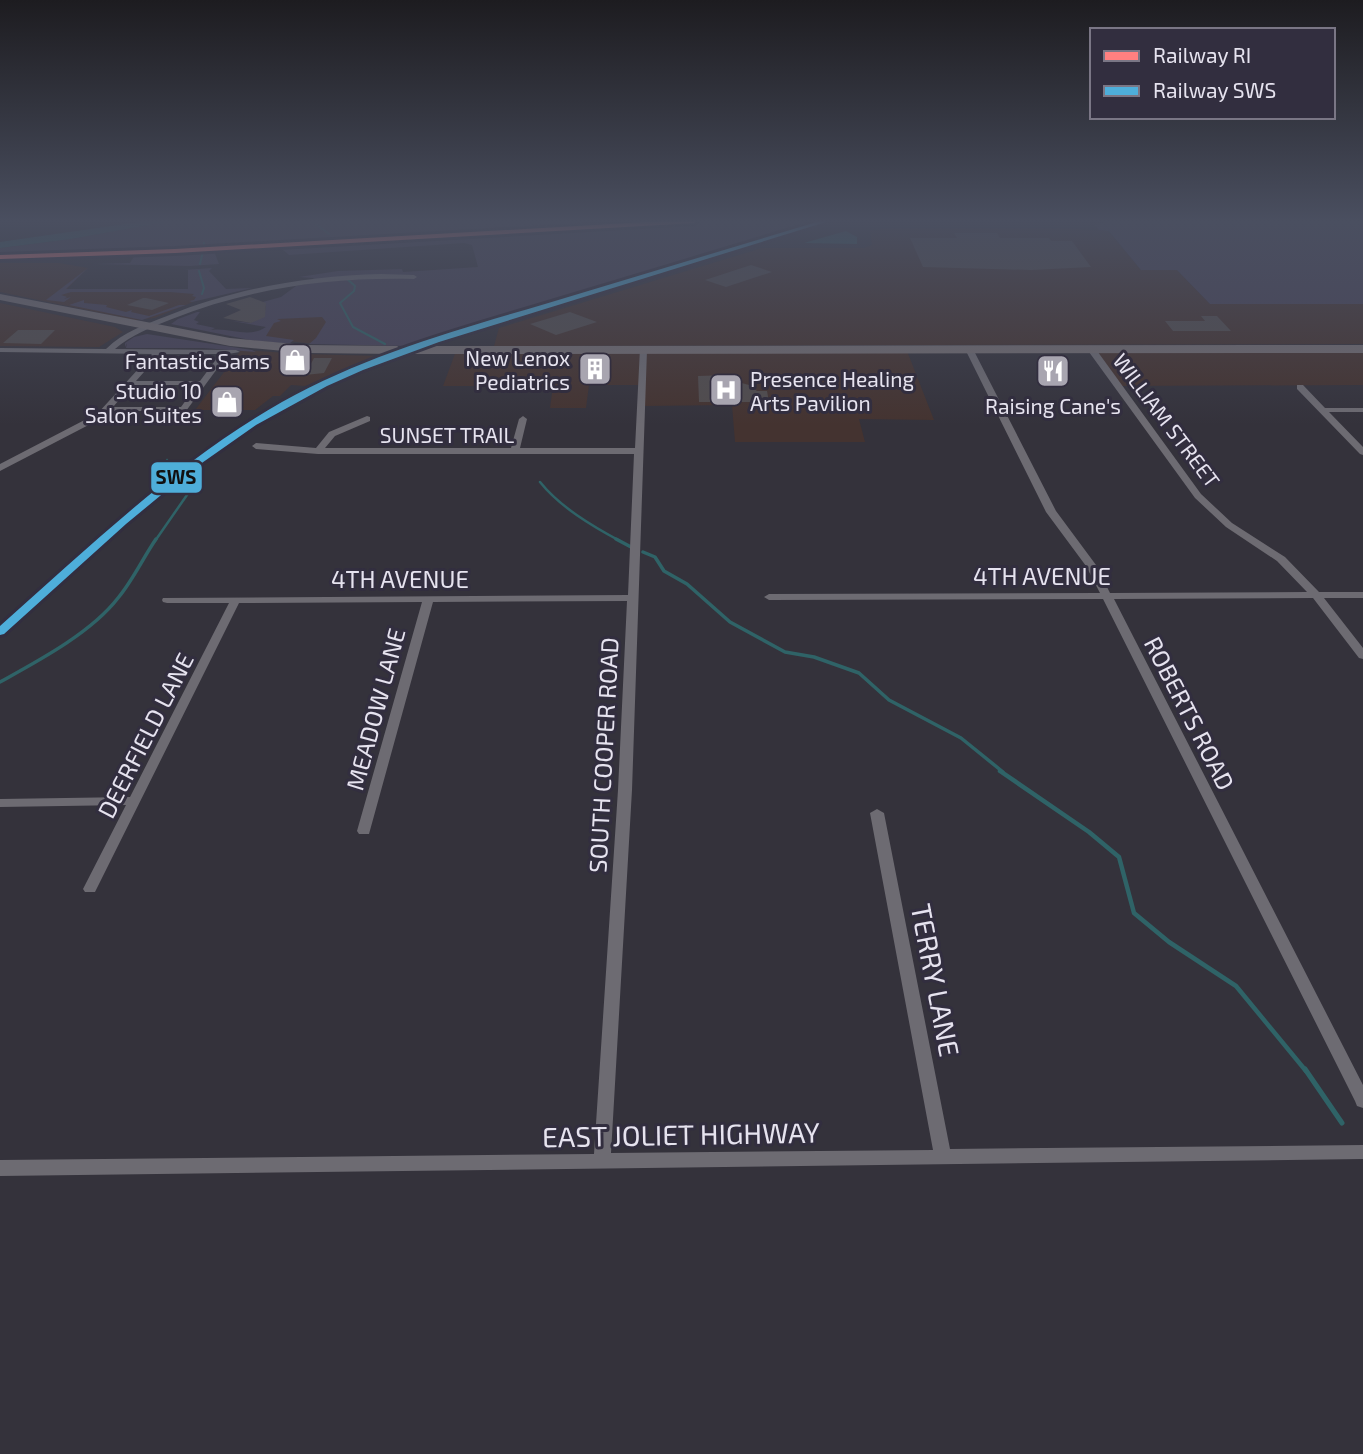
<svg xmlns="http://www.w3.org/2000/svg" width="1363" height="1454" font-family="'Exo 2',sans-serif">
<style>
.commercial{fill:#443330}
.green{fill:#474257}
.water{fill:#2f6367}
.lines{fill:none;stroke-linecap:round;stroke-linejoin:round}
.stream-far4{stroke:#2f6367;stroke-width:2}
.stream-far3{stroke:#2f6367;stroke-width:2.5}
.stream-far2{stroke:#2f6367;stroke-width:3.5}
.stream-far1{stroke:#2f6367;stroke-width:4.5}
.stream{stroke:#2f6367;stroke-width:5}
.building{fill:#514c4d}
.minor{fill:#6d6b72;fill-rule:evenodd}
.primary{fill:#746e72;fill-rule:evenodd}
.rail-1-casing{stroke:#322e3f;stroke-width:6}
.rail-2-casing{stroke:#322e3f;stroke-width:6}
.rail-1{fill:#ff8080;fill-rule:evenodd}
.rail-2{fill:#4eaeda;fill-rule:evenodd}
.labels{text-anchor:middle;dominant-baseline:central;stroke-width:6;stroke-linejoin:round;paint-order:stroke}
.far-poi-label{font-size:21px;fill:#e6e3ef;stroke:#322e3f;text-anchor:end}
.far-street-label{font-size:21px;fill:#e6e3ef;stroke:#322e3f}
.street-label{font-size:24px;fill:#e6e3ef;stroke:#322e3f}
.near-street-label{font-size:28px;fill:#e6e3ef;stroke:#322e3f}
.line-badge{stroke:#322e3f;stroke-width:2.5}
.pale-badge-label{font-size:19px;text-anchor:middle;font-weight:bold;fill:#111}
</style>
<rect width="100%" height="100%" fill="#34323b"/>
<!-- commercial -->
<path class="commercial" d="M885 228H1064L1108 231 1141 270H1177L1210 304H1363V344L494 346 499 328 762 248H864L872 245 870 231Z
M0 263H59L88 268 64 292H183L207 296 155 318 134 320 0 292Z
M0 303 115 327 123 332 99 347 0 346Z
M331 316 315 344 261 338 276 317Z
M241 350 302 354 382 356 305 386 291 385 280 396H273L255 410H195Z
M456 351H907L934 420 859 419 865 442H735L732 405 642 406V385H589L586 408H550L553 386H443Z
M1095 351 1363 352V385L1119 386Z"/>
<!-- green -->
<path class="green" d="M171 221H648L203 248 0 254V248L71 239Z
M722 221H820L477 322 408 346 309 344 316 338 326 322 322 317 277 319 281 321 274 323 266 336 294 340 290 343 292 344 250 340 171 324 178 319 197 312H200L194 320 199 322 196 324 215 328 211 330C230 327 248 339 266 327L232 321 251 323 265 311 266 306 259 303 281 297 296 286 317 282 313 278 299 277 338 271 402 269 403 272 478 267 472 245 464 243 289 255 282 249 284 246Z
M1110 221H1363V304H1210L1177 270H1141L1109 231 1099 230 1095 225Z
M214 251 219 264 190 266 93 264 130 263 135 255Z
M88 268 66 289H188V270H183L212 268 209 271 226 289 252 288 192 302 189 301 194 300 196 297 192 296 194 294 170 292H71L61 295 67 297 64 299 71 297 64 302 46 300Z
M84 300V303L107 305 106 307 126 312 132 310 131 312 149 316 179 305H186L142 320 69 305Z
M147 334 252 350 256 352 203 348H126L127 343 125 347V343L134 337Z"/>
<!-- water -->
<path class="water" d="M146 221H171L71 239 0 248V242Z
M846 231 857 237V244L804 243Z"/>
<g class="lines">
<!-- stream-far4 -->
<path class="stream-far4" d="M312 221 329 234
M204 243V246
M292 248 332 246
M200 264 203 251
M199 271 204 288 202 294
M346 278 355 286 354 291 340 303 353 327 385 344"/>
<!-- stream-far3 -->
<path class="stream-far3" d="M166 471 167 460
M540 482C560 507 592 526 620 541
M155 541 196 482 194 479"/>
<!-- stream-far2 -->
<path class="stream-far2" d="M616 539 631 547
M643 552 655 557 664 571 687 584 730 622 785 652 814 657 859 673 889 700 961 738 1003 772
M0 682C38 661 91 633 118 598 133 580 143 558 156 539"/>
<!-- stream-far1 -->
<path class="stream-far1" d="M1000 771 1089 832 1119 857 1134 913 1169 942 1236 986 1306 1071"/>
<!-- stream -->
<path class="stream" d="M1305 1069 1342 1123"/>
</g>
<!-- building -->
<path class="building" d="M954 233H997L1000 238H1049L1051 241H1072L1091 267 1031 270 923 267 910 238H957Z
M751 265 772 272 726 287 705 280Z
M250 297 266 303 265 317 251 323 223 318 241 310 226 304Z
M143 298H146L169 303 152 310 127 305Z
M570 312 597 322 556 335 530 324Z
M1201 316H1217L1231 331H1173L1165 321H1205Z
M18 330H55L41 344 3 343Z
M314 358H332L324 373 305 375Z
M581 364H596L595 366 599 367 597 376H579Z
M727 375V379L749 385 757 391H767L769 402H699L698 376Z"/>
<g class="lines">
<!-- minor -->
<path class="minor" d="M381 274 414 275 417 277 414 279C330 277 250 288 172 319 152 327 131 335 115 349L236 350 240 352 228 354 186 411H109L104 417 0 471V464L98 413 152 354 0 352V348L106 349C123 332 146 324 167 316 236 288 307 276 381 274ZM160 354H220L200 381H136ZM132 385H197L181 407H113Z
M640 348 647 350 632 790 611 1153 933 1150 870 813 877 809 884 813 950 1149 1363 1145V1159L0 1176V1160L594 1154 618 790 627 601 433 602 369 834H359L357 831 422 602 239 603 95 892H85L83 889 126 805 0 807V799L130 797 229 603H167L163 602 162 600 163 598 628 595 634 454H318L256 449 252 446 256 443 316 448 329 432 367 416 370 417V421L335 436 325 448H511L519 419 523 416 527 419 520 448H635Z
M1089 348H1095L1201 494 1232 523 1285 557 1319 592H1363V598H1324L1363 648V659L1359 658 1313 598 1114 599 1363 1085V1108L1357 1106 1355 1101 1103 599 769 600 764 597 769 594 1100 593 1086 566 1046 512 966 351 970 349 974 351 1056 511 1096 565 1110 593 1307 592 1277 561 1226 527 1195 498 1089 352Z
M1297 385H1303L1325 408H1363V412H1329L1363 447V455L1360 454 1297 389Z"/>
<!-- primary -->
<path class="primary" d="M0 294 230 338 306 345 397 346 403 350 397 354 306 353 230 346 0 300Z
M1363 345V353L409 354 403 350 409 346Z"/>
<defs>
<path id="rail-1" d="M663 221H697L694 223 175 253 0 259V255L175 249Z"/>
<path id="rail-2" d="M820 221H829L439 342 363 370 327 386 256 425 189 472 126 524 4 634 0 635V626C90 546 177 462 282 402 364 356 456 330 545 304 637 276 728 249 820 221Z"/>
</defs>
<!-- rail-1 casing -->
<use href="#rail-1" class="rail-1-casing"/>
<!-- rail-2 casing -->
<use href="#rail-2" class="rail-2-casing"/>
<!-- rail-1 -->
<use href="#rail-1" class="rail-1"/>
<!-- rail-2 -->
<use href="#rail-2" class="rail-2"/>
</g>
<!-- sky -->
<linearGradient id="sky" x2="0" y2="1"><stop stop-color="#1d1c20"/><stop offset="0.52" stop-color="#4a4f60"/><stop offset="1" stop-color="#4a4f60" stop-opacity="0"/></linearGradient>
<rect width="1363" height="425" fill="url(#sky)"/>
<!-- icons -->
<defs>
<symbol id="shop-square" viewBox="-11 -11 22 22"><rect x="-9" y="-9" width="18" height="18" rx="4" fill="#a8a5b0" stroke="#322e3f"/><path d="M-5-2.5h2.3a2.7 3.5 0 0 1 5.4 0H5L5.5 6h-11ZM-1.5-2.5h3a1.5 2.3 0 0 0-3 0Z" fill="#fff"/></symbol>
<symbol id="building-square" viewBox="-11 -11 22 22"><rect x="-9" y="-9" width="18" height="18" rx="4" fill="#a8a5b0" stroke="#322e3f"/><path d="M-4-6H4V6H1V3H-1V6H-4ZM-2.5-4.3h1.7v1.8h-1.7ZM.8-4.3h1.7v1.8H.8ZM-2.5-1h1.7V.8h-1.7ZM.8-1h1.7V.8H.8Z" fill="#fff"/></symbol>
<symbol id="restaurant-square" viewBox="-11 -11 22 22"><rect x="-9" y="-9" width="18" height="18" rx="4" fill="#a8a5b0" stroke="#322e3f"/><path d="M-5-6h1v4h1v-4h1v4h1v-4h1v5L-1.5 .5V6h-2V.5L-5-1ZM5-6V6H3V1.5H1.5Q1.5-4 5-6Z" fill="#fff"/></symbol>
<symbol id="hospital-square" viewBox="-11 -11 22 22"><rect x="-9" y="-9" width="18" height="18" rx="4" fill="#a8a5b0" stroke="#322e3f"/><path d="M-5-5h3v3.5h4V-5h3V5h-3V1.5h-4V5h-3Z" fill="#fff"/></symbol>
</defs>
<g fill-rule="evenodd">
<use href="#shop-square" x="276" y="341" width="38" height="38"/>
<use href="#building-square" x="576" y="350" width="38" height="38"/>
<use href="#restaurant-square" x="1034" y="352" width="38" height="38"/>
<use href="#hospital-square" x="707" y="371" width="38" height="38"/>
<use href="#shop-square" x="208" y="383" width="38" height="38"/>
</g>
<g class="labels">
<!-- far-poi labels -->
<g class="far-poi-label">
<text x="570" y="357">New Lenox<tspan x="570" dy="24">Pediatrics</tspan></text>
<text x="270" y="360">Fantastic Sams</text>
<text x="750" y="378" text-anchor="start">Presence Healing<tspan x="750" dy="24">Arts Pavilion</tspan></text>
<text x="202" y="390">Studio 10<tspan x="202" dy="24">Salon Suites</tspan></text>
<text x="1053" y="405" text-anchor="middle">Raising Cane's</text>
</g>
<!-- far-street labels -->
<g class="far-street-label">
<text transform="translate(1167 420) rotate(53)">WILLIAM STREET</text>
<text x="447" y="434">SUNSET TRAIL</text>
</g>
<!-- street labels -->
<g class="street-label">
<text x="1042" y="575">4TH AVENUE</text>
<text x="400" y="578">4TH AVENUE</text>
<text transform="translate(375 709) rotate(-75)">MEADOW LANE</text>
<text transform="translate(1190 713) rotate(63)">ROBERTS ROAD</text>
<text transform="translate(145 735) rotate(-63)">DEERFIELD LANE</text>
<text transform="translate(603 755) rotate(-87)">SOUTH COOPER ROAD</text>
</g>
<!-- near-street labels -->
<g class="near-street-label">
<text transform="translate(936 980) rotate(79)">TERRY LANE</text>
<text transform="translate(681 1134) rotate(-1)">EAST JOLIET HIGHWAY</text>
</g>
</g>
<rect class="line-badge" x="150" y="461" width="53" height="33" rx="7" fill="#4eaeda"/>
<g class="pale-badge-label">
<text x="176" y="484">SWS</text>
</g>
<!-- legend -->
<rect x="1090" y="28" width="245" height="91" fill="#322e3f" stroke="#7a7685" stroke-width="2"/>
<rect x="1104" y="51" width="35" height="10" fill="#ff8080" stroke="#7a7685" stroke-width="2"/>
<text x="1153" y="63" font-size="21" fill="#e6e3ef">Railway RI</text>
<rect x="1104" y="86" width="35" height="10" fill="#4eaeda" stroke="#7a7685" stroke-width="2"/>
<text x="1153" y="98" font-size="21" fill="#e6e3ef">Railway SWS</text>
</svg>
